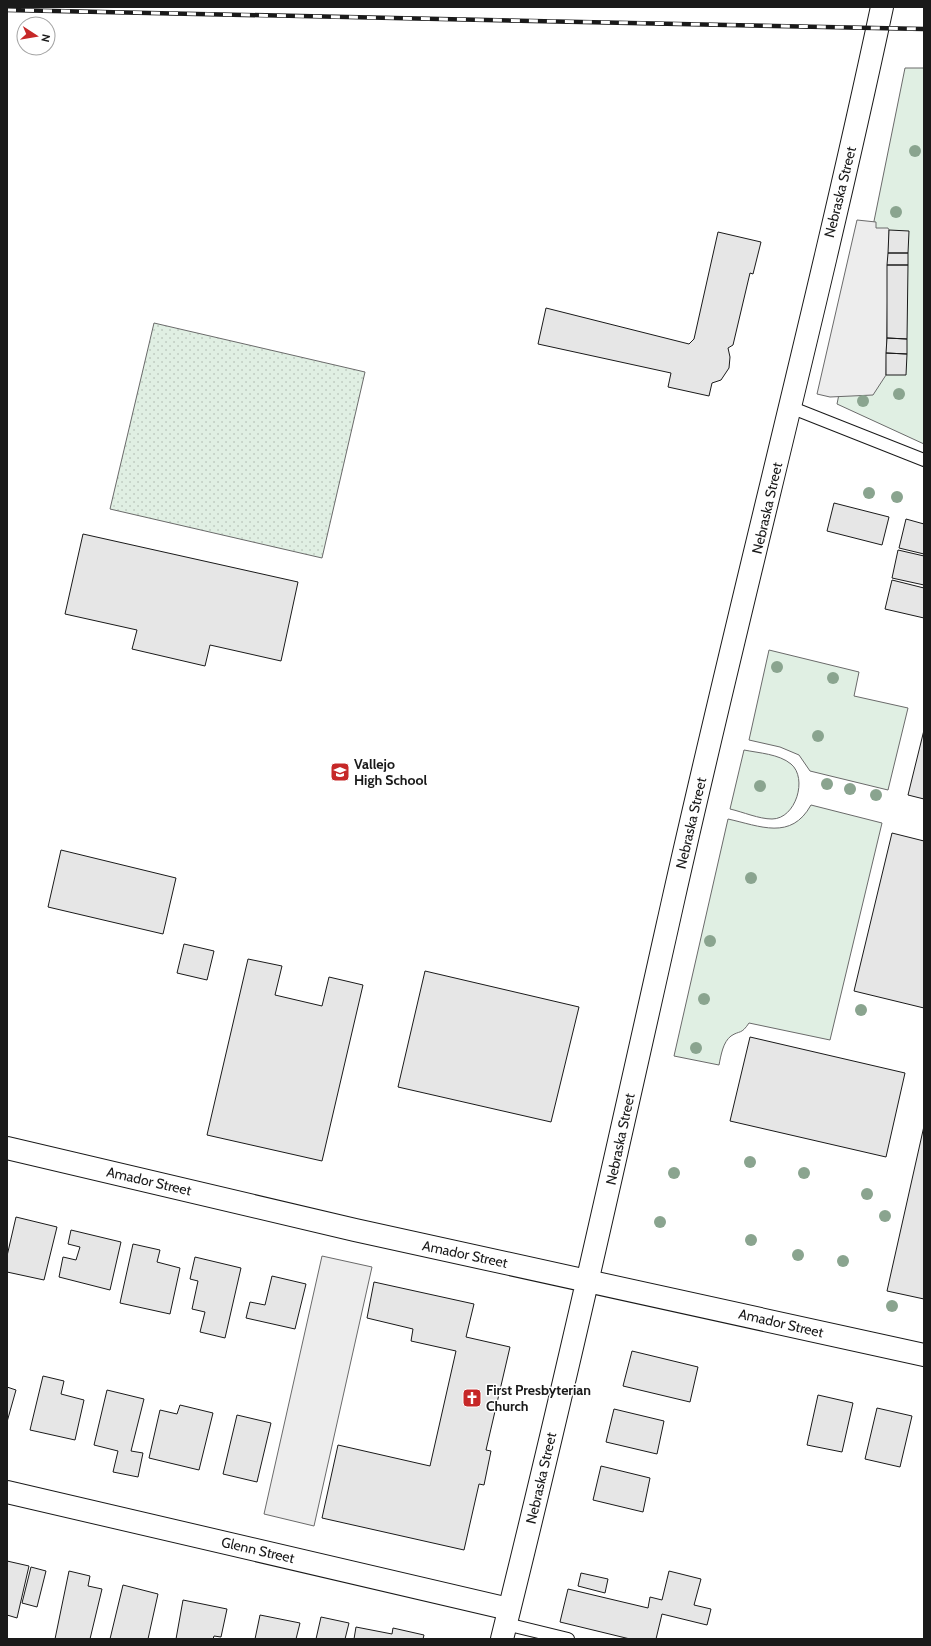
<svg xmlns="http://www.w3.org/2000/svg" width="931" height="1646" font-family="Cabin,sans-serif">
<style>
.grass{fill:#e0efe3;stroke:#6a6a6a}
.park{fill:url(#park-dots);stroke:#6a6a6a}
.parking{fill:#ededed;stroke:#6a6a6a}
.building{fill:#e6e6e6;stroke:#1a1a1a}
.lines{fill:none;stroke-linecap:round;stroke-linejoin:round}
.service-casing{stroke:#1a1a1a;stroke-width:14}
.minor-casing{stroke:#1a1a1a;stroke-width:24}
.tertiary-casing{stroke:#1a1a1a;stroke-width:24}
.service{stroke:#fff;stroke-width:12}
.minor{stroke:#fff;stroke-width:22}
.tertiary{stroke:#fff;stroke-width:22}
.rail-casing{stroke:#1a1a1a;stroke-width:4.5}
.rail{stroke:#fff;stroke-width:3;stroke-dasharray:9;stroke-linecap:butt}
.tree{fill:#8aa48f}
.labels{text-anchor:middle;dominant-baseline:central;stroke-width:3;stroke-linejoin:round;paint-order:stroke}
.street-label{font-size:14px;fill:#1a1a1a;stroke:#fff}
.poi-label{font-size:14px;font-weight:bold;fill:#1a1a1a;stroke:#fff;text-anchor:start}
</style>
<defs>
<pattern id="park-dots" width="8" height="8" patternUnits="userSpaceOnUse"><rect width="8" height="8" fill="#e0efe3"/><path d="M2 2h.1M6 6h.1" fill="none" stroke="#c0ccc2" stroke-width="1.8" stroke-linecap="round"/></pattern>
</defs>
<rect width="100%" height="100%" fill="#fff"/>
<!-- grass -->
<path class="grass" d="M905 68H924V444L837 404Z
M769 650 859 672 854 696 908 708 888 790 810 771 799 755 780 747 749 740Z
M744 750C759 753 779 754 791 764 808 778 796 819 772 819 759 819 743 812 730 809Z
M811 805 882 823 830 1040 749 1023C741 1035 740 1030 731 1036 723 1042 721 1055 719 1065L674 1056 728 819C760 826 791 841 811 805Z"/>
<!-- park -->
<path class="park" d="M154 323 365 372 322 558 110 509Z"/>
<!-- parking -->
<path class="parking" d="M857 220 876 222V228H888L889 230 886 375 873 395 830 397 817 394Z
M322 1256 372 1267 314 1526 264 1514Z"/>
<!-- building -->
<path class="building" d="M889 230 909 231 908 253H888Z
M718 232 761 242 753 274 750 273 733 345 728 348 730 357 729 368 721 380 712 383 709 396 668 387 671 373 538 344 546 308 689 344 694 339Z
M888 253H908V265H887Z
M887 265H908L907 339 887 338Z
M887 338 907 339V354L886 353Z
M886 353 907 354 906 375H886Z
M834 503 889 517 882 545 827 531Z
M906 519 924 524V554L899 548Z
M83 534 298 582 281 661 210 645 205 666 132 649 137 630 65 614Z
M898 550 924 556V585L892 578Z
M892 580 924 588V618L885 609Z
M924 730V799L908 795Z
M892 833 924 841V1008L854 991Z
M61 850 176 878 163 934 48 907Z
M184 944 214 951 207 980 177 973Z
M248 959 282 966 275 995 322 1006 329 977 363 985 322 1161 207 1135Z
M425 971 579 1007 551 1122 398 1087Z
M750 1037 905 1073 886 1157 730 1121Z
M924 1126V1299L887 1291Z
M16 1217 57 1227 44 1280 7 1272V1256Z
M71 1230 121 1242 110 1290 59 1277 63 1257 76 1260 80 1247 68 1244Z
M133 1244 160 1250 157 1262 180 1268 170 1314 120 1303Z
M195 1257 241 1268 225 1338 200 1332 205 1312 192 1309 198 1281 190 1279Z
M272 1276 306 1284 295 1329 246 1318 250 1302 265 1305Z
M374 1282 474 1304 466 1337 510 1347 486 1450 491 1451 484 1485 479 1484 464 1550 322 1518 338 1445 430 1466 456 1351 411 1341 413 1329 367 1318Z
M632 1351 698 1367 690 1402 623 1386Z
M43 1376 64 1381 61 1394 84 1400 75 1440 30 1430Z
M7 1387 16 1390 7 1422Z
M107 1390 144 1399 131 1451 143 1453 138 1477 113 1472 118 1451 94 1445Z
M818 1395 853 1403 842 1452 807 1445Z
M180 1405 213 1413 199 1470 149 1458 160 1410 177 1414Z
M877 1408 912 1416 900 1467 865 1459Z
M614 1409 664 1421 657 1454 606 1442Z
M237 1415 271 1423 257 1482 223 1474Z
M601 1466 650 1478 643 1512 593 1500Z
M7 1561 29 1566 17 1618 7 1615Z
M31 1567 46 1571 37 1607 22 1603Z
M69 1571 90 1576 88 1586 102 1589 90 1639H55Z
M669 1571 701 1579 694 1605 711 1609 707 1625 662 1614 656 1639H630L560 1622 568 1589 648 1608 650 1597 662 1600Z
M581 1573 608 1579 605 1593 578 1586Z
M123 1585 158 1594 148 1639H110Z
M183 1600 227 1609 221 1637 214 1636 213 1639H176Z
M260 1615 300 1623 296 1639H255Z
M321 1617 349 1623 345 1639H316Z
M356 1627 392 1634 393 1628 424 1635 423 1639H354Z"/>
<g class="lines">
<defs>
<path id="service" d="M790 407 924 460
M506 1624 568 1639"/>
<path id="minor" d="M7 1492 509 1609"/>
<path id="tertiary" d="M7 1148 355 1230 924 1355
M502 1639C563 1394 618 1147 673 901 740 602 818 306 882 7"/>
</defs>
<!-- service casing -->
<use href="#service" class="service-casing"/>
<!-- minor casing -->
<use href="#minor" class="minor-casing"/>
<!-- tertiary casing -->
<use href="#tertiary" class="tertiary-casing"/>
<!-- service -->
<use href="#service" class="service"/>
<!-- minor -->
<use href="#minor" class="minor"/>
<!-- tertiary -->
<use href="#tertiary" class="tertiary"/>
<defs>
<path id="rail" d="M7 10 924 29"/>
</defs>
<!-- rail casing -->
<use href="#rail" class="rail-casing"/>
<!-- rail -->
<use href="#rail" class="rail"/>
</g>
<!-- trees -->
<g class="tree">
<circle cx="915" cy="151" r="6"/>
<circle cx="896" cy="212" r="6"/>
<circle cx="899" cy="394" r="6"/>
<circle cx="863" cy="401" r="6"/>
<circle cx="869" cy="493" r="6"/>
<circle cx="897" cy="497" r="6"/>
<circle cx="777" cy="667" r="6"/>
<circle cx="833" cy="678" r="6"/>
<circle cx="818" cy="736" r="6"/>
<circle cx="827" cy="784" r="6"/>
<circle cx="760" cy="786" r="6"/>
<circle cx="850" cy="789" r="6"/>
<circle cx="876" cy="795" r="6"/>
<circle cx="751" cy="878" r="6"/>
<circle cx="710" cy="941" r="6"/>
<circle cx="704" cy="999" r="6"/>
<circle cx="861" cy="1010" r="6"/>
<circle cx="696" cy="1048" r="6"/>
<circle cx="750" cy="1162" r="6"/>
<circle cx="674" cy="1173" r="6"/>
<circle cx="804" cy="1173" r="6"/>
<circle cx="867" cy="1194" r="6"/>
<circle cx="885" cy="1216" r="6"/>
<circle cx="660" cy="1222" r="6"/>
<circle cx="751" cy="1240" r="6"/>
<circle cx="798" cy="1255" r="6"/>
<circle cx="843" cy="1261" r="6"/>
<circle cx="892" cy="1306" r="6"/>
</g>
<!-- icons -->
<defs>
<symbol id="school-square" viewBox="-11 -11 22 22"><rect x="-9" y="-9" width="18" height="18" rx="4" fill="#c62828" stroke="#fff"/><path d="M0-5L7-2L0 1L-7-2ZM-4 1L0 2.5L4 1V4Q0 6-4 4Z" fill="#fff"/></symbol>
<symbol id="church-square" viewBox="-11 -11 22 22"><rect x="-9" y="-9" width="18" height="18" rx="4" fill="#c62828" stroke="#fff"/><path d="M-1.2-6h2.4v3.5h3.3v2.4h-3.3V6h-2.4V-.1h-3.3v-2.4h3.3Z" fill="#fff"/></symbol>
</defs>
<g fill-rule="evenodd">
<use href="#school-square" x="329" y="761" width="22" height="22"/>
<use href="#church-square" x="461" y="1387" width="22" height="22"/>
</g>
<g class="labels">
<!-- street labels -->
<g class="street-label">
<text transform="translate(840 192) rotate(-76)">Nebraska Street</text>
<text transform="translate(767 508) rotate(-77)">Nebraska Street</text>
<text transform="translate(691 823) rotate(-77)">Nebraska Street</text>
<text transform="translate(620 1139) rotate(-78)">Nebraska Street</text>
<text transform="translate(149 1181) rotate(13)">Amador Street</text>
<text transform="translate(465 1254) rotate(12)">Amador Street</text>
<text transform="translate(781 1323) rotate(13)">Amador Street</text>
<text transform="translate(541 1478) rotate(-77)">Nebraska Street</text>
<text transform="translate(258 1550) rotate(13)">Glenn Street</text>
</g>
<!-- poi labels -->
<g class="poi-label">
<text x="354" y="764">Vallejo<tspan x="354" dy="16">High School</tspan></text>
<text x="486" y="1390">First Presbyterian<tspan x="486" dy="16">Church</tspan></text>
</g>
</g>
<!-- border -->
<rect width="931" height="1646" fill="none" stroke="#1a1a1a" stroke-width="16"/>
<!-- north arrow -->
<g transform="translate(36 36) rotate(102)"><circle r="19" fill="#ffffff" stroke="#a3a3a3"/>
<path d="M0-3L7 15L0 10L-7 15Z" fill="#c62828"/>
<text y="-6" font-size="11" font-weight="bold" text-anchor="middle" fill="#1a1a1a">N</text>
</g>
</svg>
